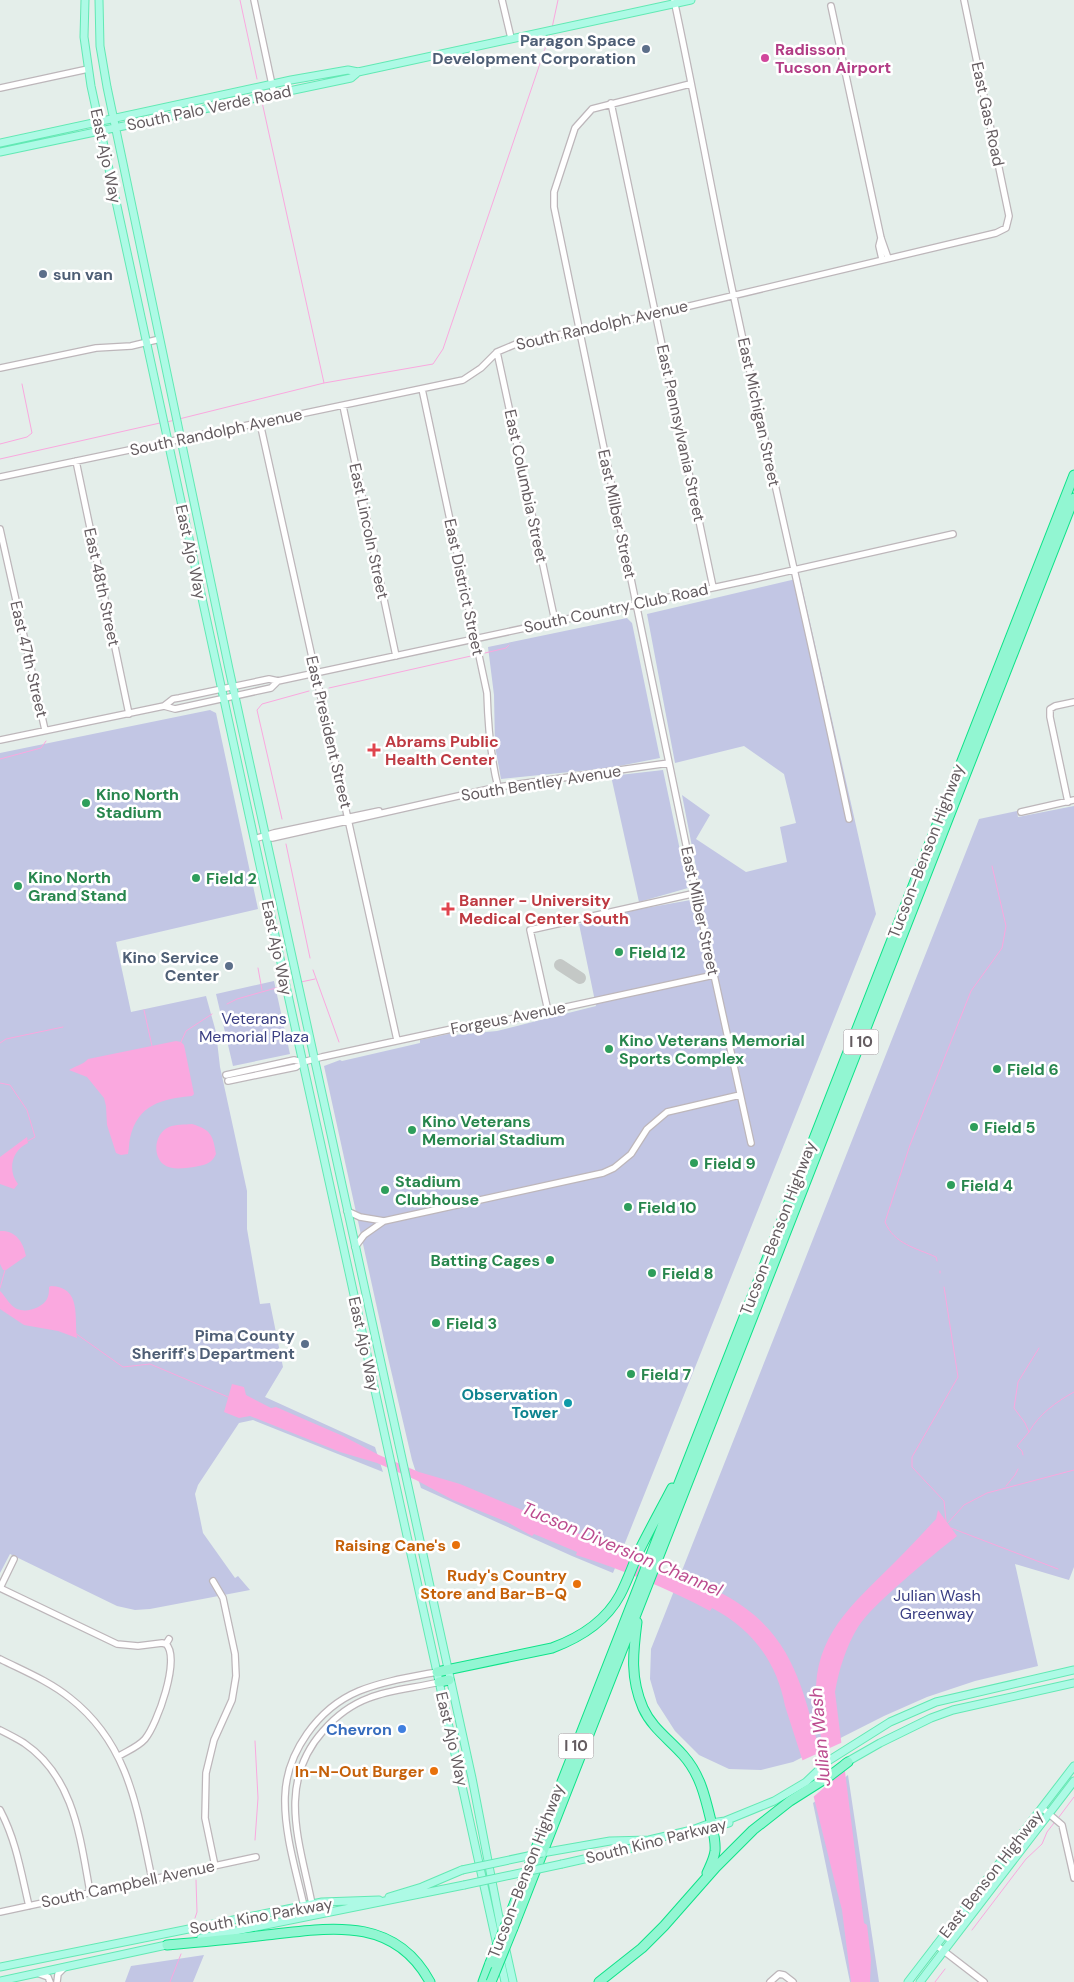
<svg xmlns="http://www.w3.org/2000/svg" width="1074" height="1982" font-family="'DM Sans',sans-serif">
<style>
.green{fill:#c2c6e4}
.water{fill:#faa8df}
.pier{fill:#e4eeea}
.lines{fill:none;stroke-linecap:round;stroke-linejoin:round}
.stream{stroke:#faa8df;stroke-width:1}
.taxiway{stroke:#c4c8c6;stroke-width:12}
.minor-casing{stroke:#bdb6ba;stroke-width:8}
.major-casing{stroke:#62e9b4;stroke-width:9}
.highway-casing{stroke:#0ee389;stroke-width:11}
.minor{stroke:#fff;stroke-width:5.5}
.major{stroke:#adfae5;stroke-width:7}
.highway{stroke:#92f6d2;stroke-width:9}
.major-bridge-casing{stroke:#62e9b4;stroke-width:9;stroke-linecap:butt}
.highway-bridge-casing{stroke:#0ee389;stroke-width:11;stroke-linecap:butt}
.major-bridge{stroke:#adfae5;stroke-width:7}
.highway-bridge{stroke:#92f6d2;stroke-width:9}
.service-dot{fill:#5c6f8a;stroke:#fff;stroke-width:2}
.hotel-dot{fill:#d1479c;stroke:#fff;stroke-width:2}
.health-dot{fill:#e0444e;stroke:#fff;stroke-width:2}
.leisure-dot{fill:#2e9e5b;stroke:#fff;stroke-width:2}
.culture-dot{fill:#0f9aa8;stroke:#fff;stroke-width:2}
.food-dot{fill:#e8710a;stroke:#fff;stroke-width:2}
.shop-dot{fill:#3f7fe0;stroke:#fff;stroke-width:2}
.labels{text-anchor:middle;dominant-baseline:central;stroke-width:5;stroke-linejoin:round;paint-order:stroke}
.shield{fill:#fff;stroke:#928d90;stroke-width:1}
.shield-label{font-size:15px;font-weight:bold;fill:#645c60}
.service-label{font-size:16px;font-weight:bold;fill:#4e5e75;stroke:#fff;text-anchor:end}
.hotel-label{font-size:16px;font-weight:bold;fill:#b23c85;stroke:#fff;text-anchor:start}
.street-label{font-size:16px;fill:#645c60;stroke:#fff}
.health-label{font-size:16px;font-weight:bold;fill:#be3a42;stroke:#fff;text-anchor:start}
.leisure-label{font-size:16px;font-weight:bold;fill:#27864d;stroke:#fff;text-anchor:start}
.park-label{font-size:16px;fill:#3b3f84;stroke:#fff}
.culture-label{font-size:16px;font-weight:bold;fill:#0d838f;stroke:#fff;text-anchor:end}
.food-label{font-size:16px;font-weight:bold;fill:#c56008;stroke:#fff;text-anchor:end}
.shop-label{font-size:16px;font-weight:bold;fill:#366cbe;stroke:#fff;text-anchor:end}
.water-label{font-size:18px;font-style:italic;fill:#bc4c8f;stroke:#fff}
</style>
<rect width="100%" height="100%" fill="#e4eeea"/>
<!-- green -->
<path class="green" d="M800 578 876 914 613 1573 572 1556 421 1488 412 1460 386 1349 324 1066 340 1060 342 1061 420 1043V1040L453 1033 454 1035 497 1031 596 1006 579 924 640 909 702 898 682 795 710 815 696 839 746 872 787 862 780 827 796 823 784 774 744 746 675 763 647 614Z
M627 618 632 623 660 758 609 768 501 779 495 746 494 695 488 647Z
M210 710 216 713 258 909 116 942 131 1012 206 996 216 1032 220 1067 247 1191V1229L260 1304 270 1303 283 1367 265 1397 375 1447 383 1472 253 1420 239 1423 198 1485 195 1494 203 1533 235 1578 238 1576 250 1590 150 1609 135 1610 117 1606 10 1554 0 1573V753Z
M663 770 688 888 639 902 611 776Z
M1074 806V1567L1069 1580 1015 1564 1038 1666 975 1681 927 1697 884 1716 793 1762 761 1770 729 1769 699 1755 675 1731 657 1703 650 1679 651 1649 979 819 1017 811 1018 817Z
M274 981 290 1054 233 1066 216 994Z
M848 1775 879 1982H850L813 1803Z
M204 1955 193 1982H125L131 1966Z"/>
<!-- water -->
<path class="water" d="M176 1041 181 1042 184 1045 194 1094 192 1096C162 1099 138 1104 130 1138 129 1143 129 1149 128 1154L121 1155 116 1153 107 1125 106 1106 104 1098 87 1077 69 1070C75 1066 83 1065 88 1059Z
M192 1124C211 1130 213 1135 216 1154 212 1164 204 1165 194 1167 184 1168 172 1171 163 1164 152 1154 155 1133 169 1127 176 1124 184 1125 192 1124Z
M27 1137 28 1143C12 1150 7 1170 18 1184L14 1189 0 1184V1157Z
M0 1231C15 1230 23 1241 26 1256L6 1270H3L0 1264Z
M51 1286C82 1287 74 1318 77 1338L58 1331 24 1325 0 1309V1291C6 1297 10 1306 17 1309 27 1313 42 1308 47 1299 49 1295 49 1291 49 1287Z
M232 1384 244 1387 246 1395 271 1408 276 1407 343 1436 379 1455 419 1472 460 1484 723 1594C797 1634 802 1691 824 1765 823 1739 815 1713 816 1686 819 1628 860 1598 896 1561 910 1547 923 1533 936 1519L938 1510 957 1536C935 1553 915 1570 895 1588 882 1600 868 1612 858 1627 846 1647 839 1669 835 1692L864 1923 867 1925 871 1959 870 1982H851L842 1910 836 1887 812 1790 785 1706C777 1662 752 1629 712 1608L710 1611C667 1588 623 1570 576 1555L577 1552 534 1534 532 1536 507 1522 453 1500 416 1480 377 1463 340 1452 250 1416 239 1418 224 1412Z"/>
<!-- pier -->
<path class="pier" d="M843 1742 846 1769 812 1798 801 1761Z"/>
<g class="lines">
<!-- stream -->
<path class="stream" d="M240 0 257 79
M552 28 558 0
M324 383 433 364 443 349 550 34
M179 419 324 383 262 102
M167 422 175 420
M0 444 27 437 32 433 22 384
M0 459 160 423
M485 653 506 648 509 645
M329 688 471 656
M0 759 41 748 46 741
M282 819 257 710 262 704 309 691
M286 844 310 958
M258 968 262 990
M313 970 339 1042
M301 982 315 979
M227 1004 237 999 283 986
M144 1010 152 1046
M181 1042 186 1031 212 1014
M0 1043 6 1039 63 1027
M0 1083 10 1085 27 1110 35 1137 28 1141
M937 1261 936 1257C916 1248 894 1244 885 1222L910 1145 971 991 1002 948 1006 926 992 866
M940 1271V1273
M944 1287 958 1377 912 1457V1467L944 1501 946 1521
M0 1288 5 1270
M75 1333 123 1367 150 1364 228 1397
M1029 1432C1039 1414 1056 1402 1074 1392
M1023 1455 1022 1451 1017 1446 1029 1432 1025 1423 1014 1408 1018 1382 1039 1348
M1006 1486 1015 1475 1018 1469
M947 1524 964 1505 987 1493 1074 1470
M951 1528 1058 1569
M255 1741 258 1798 255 1840
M1059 1817 1074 1797
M195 1918 197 1912 196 1880
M972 1930 1026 1859 1042 1844 1047 1832 1054 1823
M170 1982 181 1954
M935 1982 945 1969"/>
<!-- taxiway -->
<path class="taxiway" d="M560 965 580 978"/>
<defs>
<path id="minor" d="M254 0 274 94
M502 0 511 38
M674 0C695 97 712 195 733 293 770 468 812 643 849 819
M831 6 881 238 888 258
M690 84 592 109 575 128 554 192V207L696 893 751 1143
M0 88 88 69
M611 103 713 587
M881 238 879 246 882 259
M497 352 555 621
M0 368 96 348 131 346 160 339
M422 389 487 693C488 725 490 756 498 787
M343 406 396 656
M260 423 397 1040
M76 461 129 714
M0 477 463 380 481 368 497 352 516 344 656 314 996 233 1006 228 1009 216 964 0
M0 529 45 730
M164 706 173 699 179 698 269 679 278 681 754 579 953 534
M0 740 164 706 175 709 271 688 278 681
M1068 802 1050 717V709L1055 706 1074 702
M1021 812 1074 800
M265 837 272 838 498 787 669 763
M254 839 274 833 379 811
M548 1011 530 930 696 893
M226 1075 294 1060 303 1062
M228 1081 296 1067 303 1062 322 1057 475 1024 497 1022 714 975
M347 1211 360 1217 384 1221
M355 1247 364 1235 384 1221 603 1173 614 1168 631 1154 647 1129 667 1112 740 1095
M213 1581 223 1598 235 1654 236 1676 232 1700 214 1740 206 1773 205 1818 215 1866
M0 1588 117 1644 138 1646 162 1643 166 1644 169 1639
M0 1588 14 1559
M0 1659C24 1671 49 1681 70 1698 130 1745 137 1810 152 1879
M0 1730C8 1734 16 1738 24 1743 74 1777 80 1837 90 1892
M119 1756C127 1751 138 1747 145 1739 157 1725 181 1658 166 1644
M1042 1808 1062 1825 1074 1878
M0 1810C16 1840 21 1872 29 1906
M312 1904C300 1843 276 1784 323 1731 336 1716 350 1705 369 1698 391 1689 416 1688 439 1682
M304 1906C296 1871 284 1833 285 1797 286 1753 318 1708 359 1691 384 1681 411 1677 437 1672
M0 1912 256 1857
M936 1945 984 1982
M37 1973 48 1977 50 1982
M57 1982 58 1974 64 1968
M770 1982 779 1974 784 1975 793 1982"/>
<path id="major" d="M85 0 84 37 91 86 288 995 497 1945
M99 0 100 46 107 87 229 669 472 1778 502 1933
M0 143 291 80 348 70 358 72 691 0
M0 152 351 78 358 72
M845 1763 880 1743 931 1718 953 1710 1074 1683
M689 1835 729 1823
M542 1853 610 1841 649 1840 692 1830 711 1823 725 1821 774 1801 806 1782 828 1761 890 1722 936 1702 1074 1670
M562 1864 655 1843
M389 1897 422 1887 462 1870
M201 1938 464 1885
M505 1946 513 1982
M500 1958 505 1982
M0 1967 322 1902 379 1900
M0 1981 171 1944
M908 1982 1074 1766
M920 1982 1074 1781"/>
<path id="highway" d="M637 1622C633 1653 630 1678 643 1708 652 1728 669 1739 683 1755 700 1774 705 1796 711 1821 713 1831 716 1841 715 1851 714 1859 710 1866 707 1873
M437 1672 552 1648C579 1638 606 1621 620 1595 628 1580 633 1564 640 1549 650 1529 661 1509 672 1488
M439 1682 449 1680
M511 1912 1074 475
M513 1928 1074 498
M167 1945C200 1942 233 1939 266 1935 329 1928 394 1915 430 1982
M483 1982 490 1963
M599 1982 642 1948 664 1926 716 1867 753 1830 790 1801 831 1775 848 1762"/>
</defs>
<!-- minor casing -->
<use href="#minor" class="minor-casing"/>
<!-- major casing -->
<use href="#major" class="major-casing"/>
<!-- highway casing -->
<use href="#highway" class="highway-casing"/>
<!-- minor -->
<use href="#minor" class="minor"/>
<!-- major -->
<use href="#major" class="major"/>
<!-- highway -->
<use href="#highway" class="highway"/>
<defs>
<path id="major-bridge" d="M462 1870 542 1853
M464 1885 562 1864"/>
<path id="highway-bridge" d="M490 1963 511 1912
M491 1982 513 1928"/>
</defs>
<!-- major-bridge casing -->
<use href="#major-bridge" class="major-bridge-casing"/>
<!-- highway-bridge casing -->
<use href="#highway-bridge" class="highway-bridge-casing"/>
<!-- major-bridge -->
<use href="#major-bridge" class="major-bridge"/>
<!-- highway-bridge -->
<use href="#highway-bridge" class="highway-bridge"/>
</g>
<!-- markers -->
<g class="service-dot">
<circle cx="646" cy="49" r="5"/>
<circle cx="43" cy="274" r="5"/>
<circle cx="229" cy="966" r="5"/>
<circle cx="305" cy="1344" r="5"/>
</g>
<circle class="hotel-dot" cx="765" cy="58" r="5"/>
<g class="health-dot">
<path d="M371.5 742.5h5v5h5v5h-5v5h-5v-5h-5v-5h5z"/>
<path d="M445.5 901.5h5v5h5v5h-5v5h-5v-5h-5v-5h5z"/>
</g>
<g class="leisure-dot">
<circle cx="86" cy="803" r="5"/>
<circle cx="196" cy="878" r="5"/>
<circle cx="18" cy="886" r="5"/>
<circle cx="619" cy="952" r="5"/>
<circle cx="609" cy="1049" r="5"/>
<circle cx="997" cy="1069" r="5"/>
<circle cx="974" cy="1127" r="5"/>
<circle cx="412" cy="1130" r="5"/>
<circle cx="694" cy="1163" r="5"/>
<circle cx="951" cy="1185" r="5"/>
<circle cx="385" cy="1190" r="5"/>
<circle cx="628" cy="1207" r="5"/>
<circle cx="550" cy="1260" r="5"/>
<circle cx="652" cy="1273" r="5"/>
<circle cx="436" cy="1323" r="5"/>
<circle cx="631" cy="1374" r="5"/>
</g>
<circle class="culture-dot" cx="568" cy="1403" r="5"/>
<g class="food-dot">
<circle cx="456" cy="1545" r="5"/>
<circle cx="577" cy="1584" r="5"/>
<circle cx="434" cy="1771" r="5"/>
</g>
<circle class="shop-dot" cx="402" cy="1729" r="5"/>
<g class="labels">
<!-- shield labels -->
<g class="shield">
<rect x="843.5" y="1029.5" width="35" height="25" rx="4"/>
<rect x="558.5" y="1733.5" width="35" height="25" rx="4"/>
</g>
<g class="shield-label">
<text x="861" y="1042">I 10</text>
<text x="576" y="1746">I 10</text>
</g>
<!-- service labels -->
<g class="service-label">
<text x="636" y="40">Paragon Space<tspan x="636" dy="18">Development Corporation</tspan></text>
<text x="53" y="274" text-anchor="start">sun van</text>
<text x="219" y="957">Kino Service<tspan x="219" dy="18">Center</tspan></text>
<text x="295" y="1335">Pima County<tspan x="295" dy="18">Sheriff's Department</tspan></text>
</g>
<!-- hotel labels -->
<g class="hotel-label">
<text x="775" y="49">Radisson<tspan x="775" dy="18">Tucson Airport</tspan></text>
</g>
<!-- street labels -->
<g class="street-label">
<text transform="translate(209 108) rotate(-12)">South Palo Verde Road</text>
<text transform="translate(988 114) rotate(78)">East Gas Road</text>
<text transform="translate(106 156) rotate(78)">East Ajo Way</text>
<text transform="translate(602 325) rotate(-13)">South Randolph Avenue</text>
<text transform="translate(759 412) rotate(78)">East Michigan Street</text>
<text transform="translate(216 432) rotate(-12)">South Randolph Avenue</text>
<text transform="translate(681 433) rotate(78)">East Pennsylvania Street</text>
<text transform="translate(526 486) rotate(78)">East Columbia Street</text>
<text transform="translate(617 514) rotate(78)">East Milber Street</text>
<text transform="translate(369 531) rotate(78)">East Lincoln Street</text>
<text transform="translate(191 552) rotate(78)">East Ajo Way</text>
<text transform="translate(102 587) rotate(78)">East 48th Street</text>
<text transform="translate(464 587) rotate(78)">East District Street</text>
<text transform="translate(616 608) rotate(-12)">South Country Club Road</text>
<text transform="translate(29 659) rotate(77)">East 47th Street</text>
<text transform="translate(329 732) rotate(77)">East President Street</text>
<text transform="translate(541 783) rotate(-9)">South Bentley Avenue</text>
<text transform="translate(926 851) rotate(-69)">Tucson–Benson Highway</text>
<text transform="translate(700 911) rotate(78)">East Milber Street</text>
<text transform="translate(277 948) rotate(78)">East Ajo Way</text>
<text transform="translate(508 1018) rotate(-11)">Forgeus Avenue</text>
<text transform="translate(778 1228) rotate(-69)">Tucson–Benson Highway</text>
<text transform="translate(364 1344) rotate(78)">East Ajo Way</text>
<text transform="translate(452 1739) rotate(77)">East Ajo Way</text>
<text transform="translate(656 1841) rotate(-14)">South Kino Parkway</text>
<text transform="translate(526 1871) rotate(-69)">Tucson–Benson Highway</text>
<text transform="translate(991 1874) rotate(-52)">East Benson Highway</text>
<text transform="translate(128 1884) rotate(-12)">South Campbell Avenue</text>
<text transform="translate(261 1916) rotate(-10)">South Kino Parkway</text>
</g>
<!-- health labels -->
<g class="health-label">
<text x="385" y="741">Abrams Public<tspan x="385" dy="18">Health Center</tspan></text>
<text x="459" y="900">Banner - University<tspan x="459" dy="18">Medical Center South</tspan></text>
</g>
<!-- leisure labels -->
<g class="leisure-label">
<text x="96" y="794">Kino North<tspan x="96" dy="18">Stadium</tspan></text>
<text x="28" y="877">Kino North<tspan x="28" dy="18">Grand Stand</tspan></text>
<text x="206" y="878">Field 2</text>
<text x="629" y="952">Field 12</text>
<text x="619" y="1040">Kino Veterans Memorial<tspan x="619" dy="18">Sports Complex</tspan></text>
<text x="1007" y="1069">Field 6</text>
<text x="422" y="1121">Kino Veterans<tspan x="422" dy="18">Memorial Stadium</tspan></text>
<text x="984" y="1127">Field 5</text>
<text x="704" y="1163">Field 9</text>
<text x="395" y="1181">Stadium<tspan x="395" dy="18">Clubhouse</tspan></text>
<text x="961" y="1185">Field 4</text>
<text x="638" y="1207">Field 10</text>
<text x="540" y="1260" text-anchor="end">Batting Cages</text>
<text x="662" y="1273">Field 8</text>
<text x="446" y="1323">Field 3</text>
<text x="641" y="1374">Field 7</text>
</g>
<!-- park labels -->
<g class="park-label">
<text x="254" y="1018">Veterans<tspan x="254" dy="18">Memorial Plaza</tspan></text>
<text x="937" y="1595">Julian Wash<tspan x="937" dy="18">Greenway</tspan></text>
</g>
<!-- culture labels -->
<g class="culture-label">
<text x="558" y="1394">Observation<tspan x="558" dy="18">Tower</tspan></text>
</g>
<!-- food labels -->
<g class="food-label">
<text x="446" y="1545">Raising Cane's</text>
<text x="567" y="1575">Rudy's Country<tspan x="567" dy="18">Store and Bar-B-Q</tspan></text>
<text x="424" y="1771">In-N-Out Burger</text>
</g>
<!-- shop labels -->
<g class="shop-label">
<text x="392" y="1729">Chevron</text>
</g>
<!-- water labels -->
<g class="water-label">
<text transform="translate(622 1549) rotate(23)">Tucson Diversion Channel</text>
<text transform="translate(820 1737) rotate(-95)">Julian Wash</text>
</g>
</g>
</svg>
